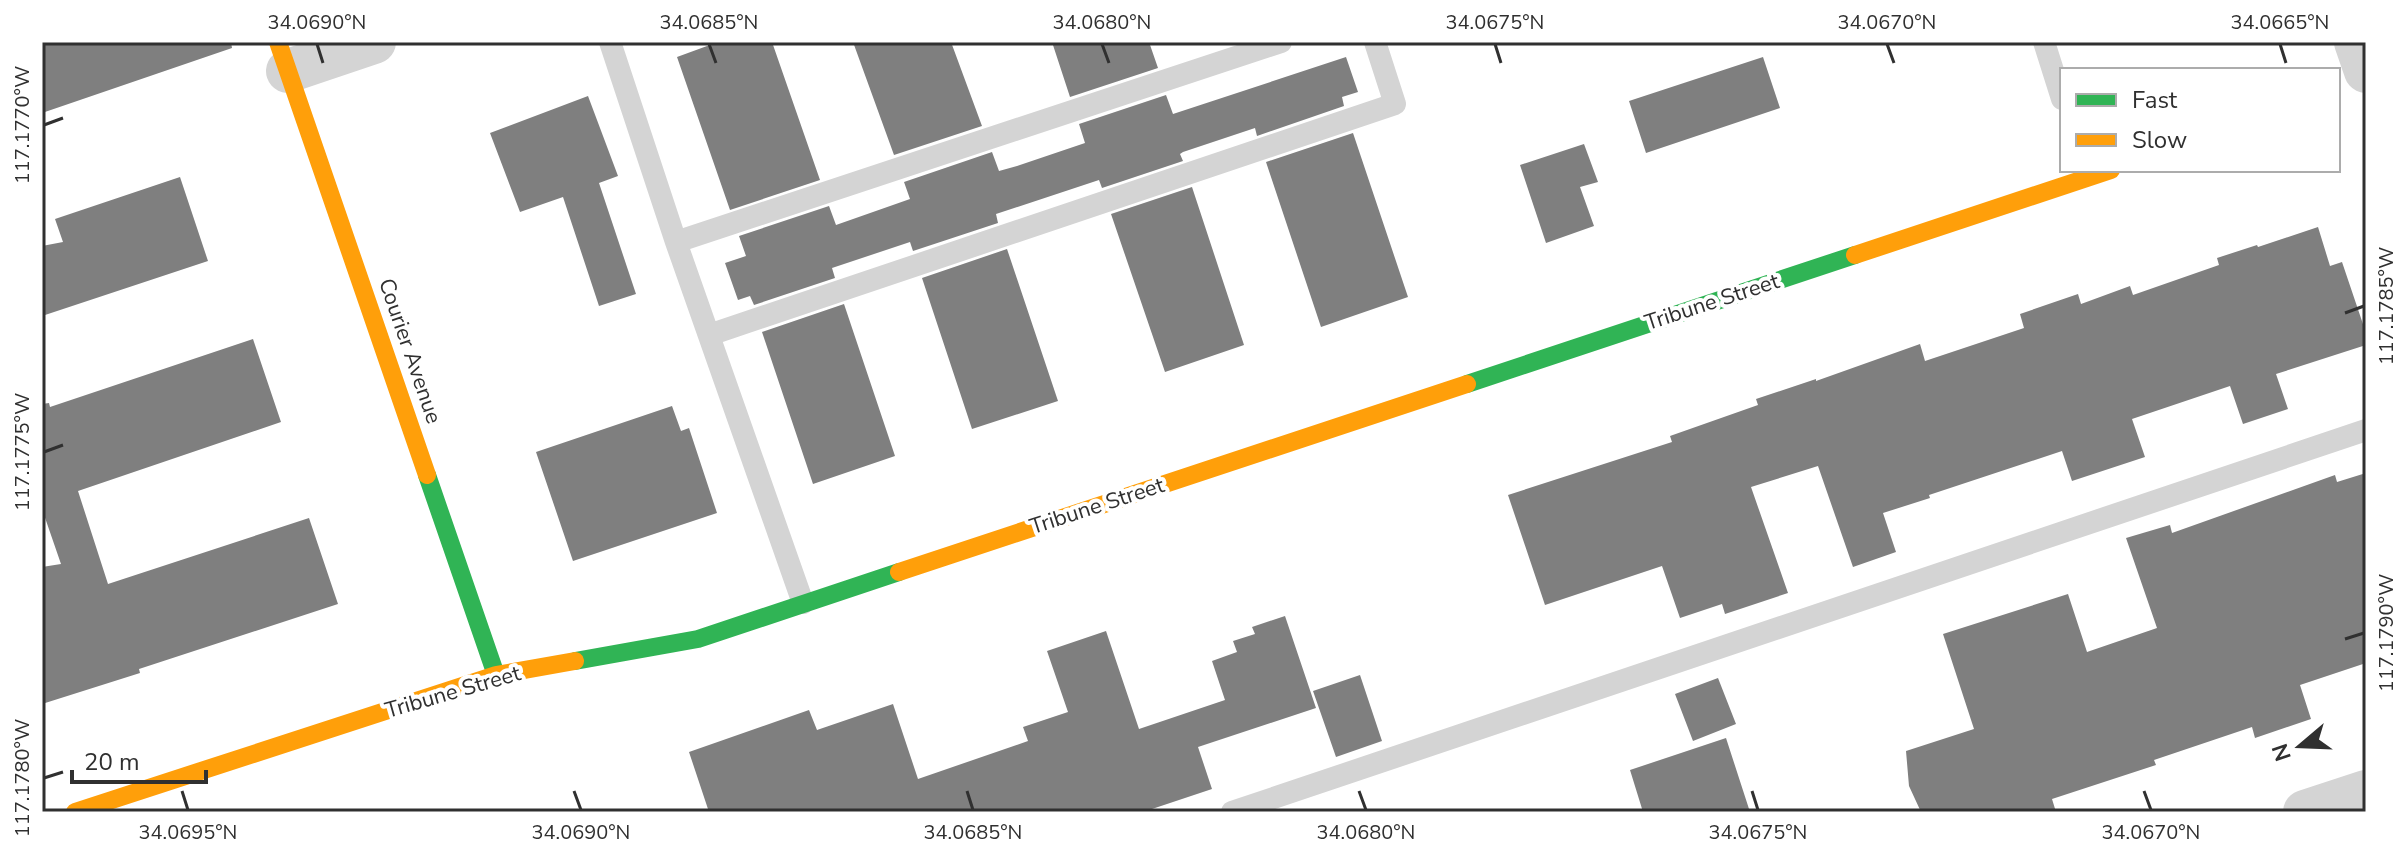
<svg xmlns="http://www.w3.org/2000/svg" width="2408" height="854" font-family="'Nunito Sans',sans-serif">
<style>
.building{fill:#7f7f7f}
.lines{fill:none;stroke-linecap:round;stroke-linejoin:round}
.lane{stroke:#d4d4d4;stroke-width:22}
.street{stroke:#d4d4d4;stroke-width:44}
.fast{stroke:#30b455;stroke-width:18}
.slow{stroke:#ff9f0a;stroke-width:18}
.ticks{fill:none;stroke:#303030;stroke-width:3}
.labels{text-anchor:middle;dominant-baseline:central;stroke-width:8;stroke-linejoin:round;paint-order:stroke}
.street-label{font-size:22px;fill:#303030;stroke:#fff}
.neatline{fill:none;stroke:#303030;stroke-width:3}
.ticks-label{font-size:20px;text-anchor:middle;fill:#303030}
</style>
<rect width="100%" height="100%" fill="#fff"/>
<!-- building -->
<path class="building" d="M42 42H231L232 48 42 113Z
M718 42H772L820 180 730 210 677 57Z
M853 42H951L982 126 894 155Z
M1052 42H1149L1158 68 1070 97Z
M1346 57 1358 92 1342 97 1344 106 1257 136 1255 128 1183 152 1180 154 1183 161 1102 188 1099 180 996 214 998 223 913 251 910 242 832 268 835 278 754 305 750 296 738 300 725 263 746 256 739 236 829 206 836 225 910 199 904 182 992 152 999 171 1017 166 1085 143 1079 124 1166 95 1173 114Z
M1763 57 1780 108 1646 153 1629 101Z
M588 96 618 176 599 183 636 294 599 306 563 197 520 212 490 133Z
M1353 133 1408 297 1321 327 1266 162Z
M1584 144 1598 182 1580 187 1594 226 1546 243 1520 165Z
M180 177 208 261 42 316V246L63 242 55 219Z
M1192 187 1244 345 1165 372 1111 214Z
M2318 227 2330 266 2342 262 2366 333V345L2276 374 2288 409 2243 424 2230 386 2132 419 2145 457 2072 481 2062 451 1929 495 1930 498 1883 513 1896 552 1853 567 1818 466 1751 487 1788 593 1725 614 1722 604 1680 618 1662 566 1545 605 1508 495 1672 442 1670 436 1758 405 1756 399 1816 379V381L1920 344 1925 361 2024 328 2020 314 2078 294 2081 304 2130 286 2133 295 2219 265 2217 258 2257 245 2258 247Z
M1007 249 1058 401 972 429 922 278Z
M844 304 895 456 813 484 762 332Z
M253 339 281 422 78 491 108 584 309 518 338 604 139 669 140 673 42 704V567L61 564 42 509V404L49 403 50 407Z
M672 406 681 431 689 428 717 513 573 561 536 452Z
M2366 473V663L2300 685 2311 719 2255 738 2252 727 2154 760 2156 765 2052 799 2056 812H1921L1909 786 1906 751 1974 729 1943 634 2068 594 2087 652 2157 628 2126 538 2170 525 2172 533 2335 475 2337 482Z
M1285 616 1316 708 1198 747 1212 789 1143 812H709L689 752 809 710 817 730 893 704 918 779 1028 741 1023 727 1068 712 1047 651 1106 631 1139 729 1225 700 1212 661 1237 652 1233 641 1255 634 1252 627Z
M1360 675 1382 741 1336 757 1313 691Z
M1718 678 1736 724 1693 741 1675 694Z
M1726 738 1750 812H1643L1630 770Z"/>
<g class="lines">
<!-- lane -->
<path class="lane" d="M610 42 676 242 803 603
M2044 42 2062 99
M676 242 1281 42
M709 335 1395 104 1375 42
M1232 812 2366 430"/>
<!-- street -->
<path class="street" d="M2356 42 2366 71
M288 71 374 42
M2305 812 2366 792"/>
<!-- fast -->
<path class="fast" d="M1467 384 1855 255
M427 475 496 675
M575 661 698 639 899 572"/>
<!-- slow -->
<path class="slow" d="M278 42 427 475
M1855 255 2111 170
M899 572 1467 384
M75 812 496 675 575 661"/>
</g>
<!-- ticks -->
<path class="ticks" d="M317 44 323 63M709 44 716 63M1102 44 1109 63M1495 44 1501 63M1887 44 1894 63M2280 44 2286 63M44 125 63 118M2345 313 2364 306M44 452 63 445M2345 639 2364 633M44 778 63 772M182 791 188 810M574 791 581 810M967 791 973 810M1359 791 1366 810M1752 791 1758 810M2144 791 2151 810"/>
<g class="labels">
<!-- street labels -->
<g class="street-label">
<text transform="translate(1712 302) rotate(-18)">Tribune Street</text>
<text transform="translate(410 351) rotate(71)">Courier Avenue</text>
<text transform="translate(1097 506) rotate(-18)">Tribune Street</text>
<text transform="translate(453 692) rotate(-16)">Tribune Street</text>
</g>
</g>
<!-- border -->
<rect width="2408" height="854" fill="none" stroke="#ffffff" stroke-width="88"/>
<!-- legend -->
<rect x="2060" y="68" width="280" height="104" fill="#ffffff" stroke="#acacac" stroke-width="2"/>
<rect x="2076" y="94" width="40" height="12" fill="#30b455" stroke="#acacac" stroke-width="2"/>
<text x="2132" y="108" font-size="24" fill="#303030">Fast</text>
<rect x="2076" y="134" width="40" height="12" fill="#ff9f0a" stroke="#acacac" stroke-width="2"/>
<text x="2132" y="148" font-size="24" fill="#303030">Slow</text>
<!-- north arrow -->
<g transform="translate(2300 746) rotate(251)" stroke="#ffffff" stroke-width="6" paint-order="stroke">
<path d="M0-6L14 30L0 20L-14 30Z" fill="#303030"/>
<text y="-12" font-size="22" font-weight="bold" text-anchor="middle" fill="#303030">N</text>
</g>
<!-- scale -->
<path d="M72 770v12h134v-12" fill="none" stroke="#303030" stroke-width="4"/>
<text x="84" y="770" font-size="24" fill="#303030" stroke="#ffffff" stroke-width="6" paint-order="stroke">20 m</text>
<rect x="44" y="44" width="2320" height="766" class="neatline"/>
<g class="ticks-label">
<text x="317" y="29">34.0690°N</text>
<text x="709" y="29">34.0685°N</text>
<text x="1102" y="29">34.0680°N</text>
<text x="1495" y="29">34.0675°N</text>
<text x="1887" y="29">34.0670°N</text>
<text x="2280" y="29">34.0665°N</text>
<text transform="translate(22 125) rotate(-90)" y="7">117.1770°W</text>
<text transform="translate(2386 306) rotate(-90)" y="7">117.1785°W</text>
<text transform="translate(22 452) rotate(-90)" y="7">117.1775°W</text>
<text transform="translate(2386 633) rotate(-90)" y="7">117.1790°W</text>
<text transform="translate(22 778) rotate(-90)" y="7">117.1780°W</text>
<text x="188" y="839">34.0695°N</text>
<text x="581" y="839">34.0690°N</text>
<text x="973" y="839">34.0685°N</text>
<text x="1366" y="839">34.0680°N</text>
<text x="1758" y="839">34.0675°N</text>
<text x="2151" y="839">34.0670°N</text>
</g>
</svg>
